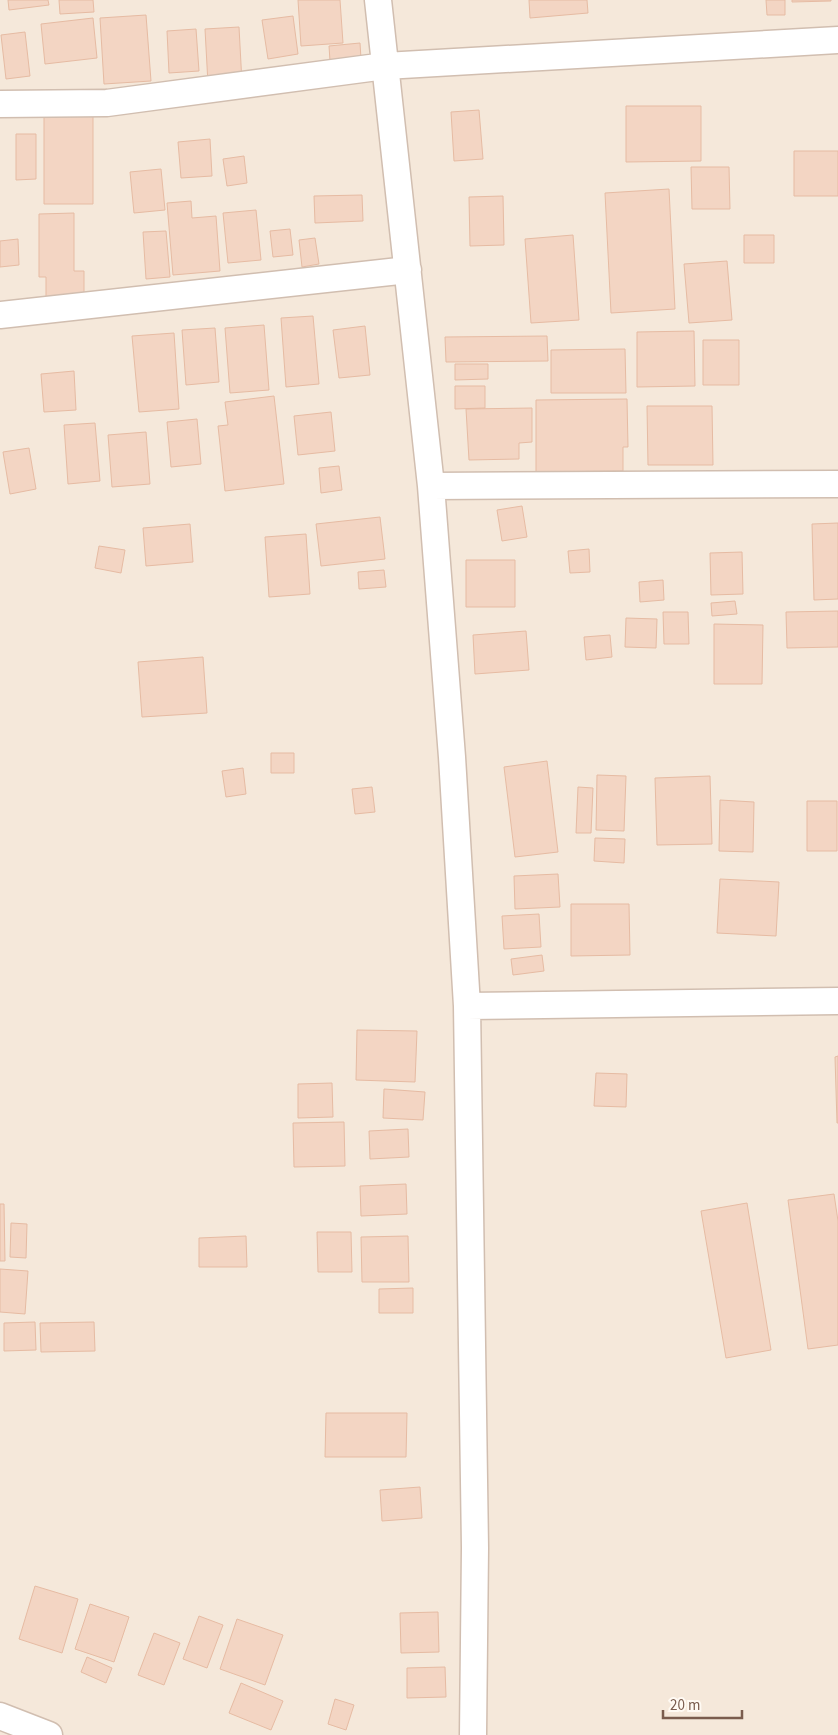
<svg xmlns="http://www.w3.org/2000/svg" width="838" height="1735" font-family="'Source Sans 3',sans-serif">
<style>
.residential{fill:#f5e8da}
.building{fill:#f3d5c3;stroke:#e6bba3}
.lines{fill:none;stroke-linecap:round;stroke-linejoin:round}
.minor-casing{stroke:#d1beb0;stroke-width:29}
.minor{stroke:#fff;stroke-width:26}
</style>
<rect width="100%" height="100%" fill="#fdf6ec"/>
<!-- residential -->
<path class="residential" d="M0 0H838V1735H0Z"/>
<!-- building -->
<path class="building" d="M8 0H48L49 5 9 10Z
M59 0H93L94 12 60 14Z
M298 0H340L343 43 301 46Z
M529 0H587L588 13 530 18Z
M766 0H785V15H767Z
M792 0H831V1L792 2Z
M146 15 151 81 104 84 100 18Z
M293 16 298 54 268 59 262 20Z
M93 18 97 58 45 64 41 24Z
M239 27 242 83 208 84 205 29Z
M196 29 199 71 169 73 167 31Z
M25 32 30 76 6 79 1 35Z
M360 43 361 59 330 61 329 46Z
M626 106H701V161L626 162Z
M479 110 483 159 454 161 451 112Z
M44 115H93V204H44Z
M16 134H36V179L16 180Z
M210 139 212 176 181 178 178 142Z
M794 151H838V196H794Z
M244 156 247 183 227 186 223 159Z
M691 167H729L730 209H692Z
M161 169 165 210 134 213 130 172Z
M669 189 675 309 611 313 605 193Z
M362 195 363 221 315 223 314 196Z
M503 196 504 245 470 246 469 197Z
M191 201 192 218 216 216 220 271 173 275 167 203Z
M256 210 261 260 228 263 223 213Z
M74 213V271H84V296L46 297V277H39V214Z
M290 229 293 255 273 257 270 231Z
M166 231 170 277 146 279 143 232Z
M573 235 579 320 531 323 525 239Z
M744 235H774V263H744Z
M315 238 319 264 302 267 299 240Z
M18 239 19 265 0 267V241Z
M727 261 732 320 689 323 684 264Z
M313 316 319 384 286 387 281 318Z
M264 325 269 390 230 393 225 328Z
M365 326 370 375 339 378 333 330Z
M215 328 219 382 186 385 182 330Z
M694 331 695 386 637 387V332Z
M174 333 179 409 139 412 132 336Z
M547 336 548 361 446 362 445 337Z
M703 340H739V385H703Z
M625 349 626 393H551V350Z
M455 364H488V379L455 380Z
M74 371 76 410 44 412 41 374Z
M455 386H485V408L455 409Z
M274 396 284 484 225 491 218 426 228 425 225 402Z
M627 399 628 447H623V471L536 472V400Z
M647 406H712L713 465H648Z
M532 408V442L519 443V459L469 460 466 409Z
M331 412 335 451 298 455 294 416Z
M197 419 201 464 171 467 167 422Z
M95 423 100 481 68 484 64 425Z
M146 432 150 484 112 487 108 435Z
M29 448 36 489 10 494 3 452Z
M339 466 342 490 321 493 319 468Z
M522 506 527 537 502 541 497 510Z
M380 517 385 559 321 566 316 524Z
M838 523V599L814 600 812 524Z
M190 524 193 562 146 566 143 528Z
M306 534 310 594 269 597 265 537Z
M99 546 125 550 121 573 95 568Z
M589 549 590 572 570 573 568 551Z
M742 552 743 594 711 595 710 553Z
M466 560H515V607H466Z
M384 570 386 587 359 589 358 572Z
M663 580 664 600 640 602 639 582Z
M735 601 737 614 712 616 711 603Z
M838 611V647L787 648 786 612Z
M663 612H688L689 644H664Z
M626 618 657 619 656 648 625 647Z
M714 624 763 625 762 684H714Z
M526 631 529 670 475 674 473 635Z
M610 635 612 657 586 660 584 637Z
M203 657 207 713 142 717 138 662Z
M271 753H294V773H271Z
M547 761 558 852 515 857 504 767Z
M243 768 246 794 226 797 222 771Z
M597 775 626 776 624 831 596 830Z
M710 776 712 844 657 845 655 778Z
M372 787 375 812 355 814 352 789Z
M578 787 593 788 591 833H576Z
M720 800 754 802 753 852 719 851Z
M807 801H837V851H807Z
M595 838 625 839 624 863 594 861Z
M558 874 560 907 515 909 514 876Z
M720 879 779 882 776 936 717 933Z
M571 904H629L630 955 571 956Z
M539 914 541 947 504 949 502 916Z
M542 955 544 971 513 975 511 959Z
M357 1030 417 1031 415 1082 356 1080Z
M838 1056V1123H837L835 1057Z
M596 1073 627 1074 626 1107 594 1106Z
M332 1083 333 1117 298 1118V1084Z
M384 1089 425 1092 423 1120 383 1118Z
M344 1122 345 1166 294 1167 293 1123Z
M408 1129 409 1157 370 1159 369 1131Z
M406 1184 407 1214 361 1216 360 1186Z
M834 1194 838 1221V1345L808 1349 788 1200Z
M747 1203 771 1350 726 1358 701 1211Z
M0 1204H4L5 1261H0Z
M11 1223 27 1224 26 1258 10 1257Z
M317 1232H351L352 1272H318Z
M246 1236 247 1267H199V1238Z
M408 1236 409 1282H362L361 1237Z
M0 1269 28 1271 25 1314 0 1312Z
M413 1288V1313H379V1289Z
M35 1322 36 1350 4 1351V1323Z
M94 1322 95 1351 41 1352 40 1323Z
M326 1413H407L406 1457H325Z
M420 1487 422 1518 382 1521 380 1490Z
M35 1586 78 1599 62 1653 19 1639Z
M90 1604 129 1617 114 1662 75 1649Z
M438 1612 439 1652 401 1653 400 1613Z
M199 1616 223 1625 207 1668 183 1659Z
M237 1619 283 1635 265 1685 220 1669Z
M154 1633 180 1643 164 1685 138 1675Z
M87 1657 112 1668 106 1683 81 1672Z
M445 1667 446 1697 407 1698V1668Z
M241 1683 283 1701 271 1730 229 1713Z
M335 1699 354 1705 346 1730 328 1724Z"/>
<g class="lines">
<defs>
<path id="minor" d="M378 0 431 486 452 757 467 1006 475 1548 473 1735
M0 104 107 103 385 66 838 40
M0 315 408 270
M431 486 838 484
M467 1006 838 1001
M0 1716 49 1735"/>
</defs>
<!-- minor casing -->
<use href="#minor" class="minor-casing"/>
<!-- minor -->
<use href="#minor" class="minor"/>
</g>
<!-- scale -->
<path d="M663 1710v8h79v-8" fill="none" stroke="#7a5c4d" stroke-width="2.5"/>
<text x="670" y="1710" font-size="15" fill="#7a5c4d" stroke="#fffaf3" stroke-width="4" paint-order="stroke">20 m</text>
</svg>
